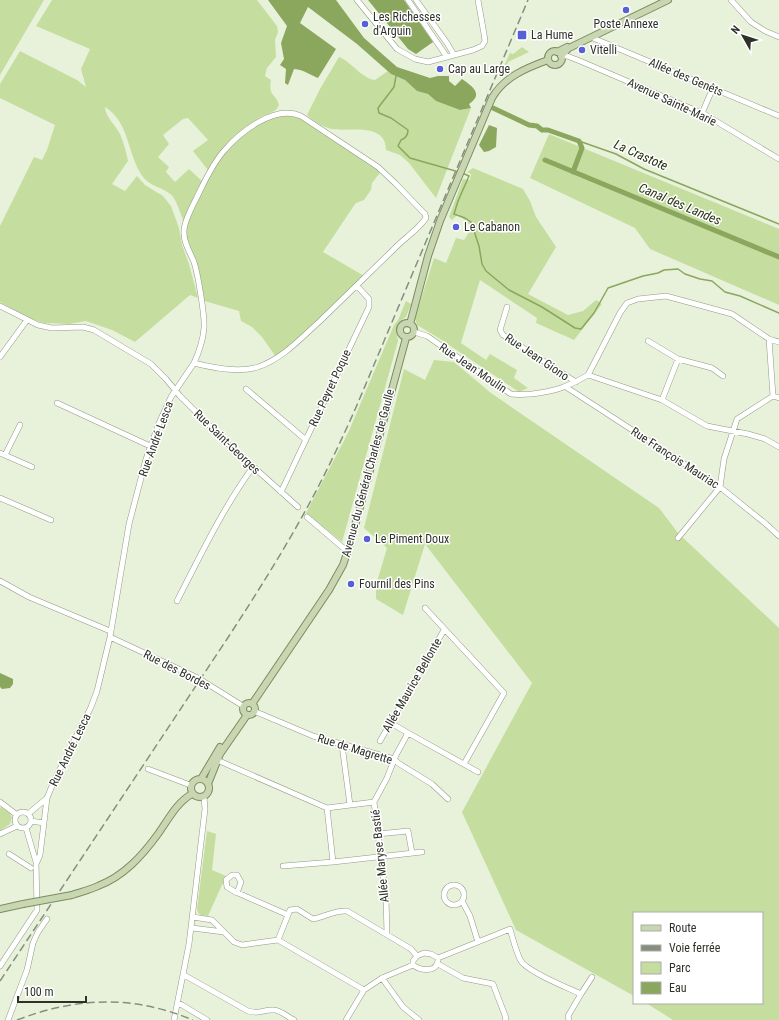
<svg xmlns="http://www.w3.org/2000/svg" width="779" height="1020" font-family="'Roboto Condensed',sans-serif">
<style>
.green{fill:#c5de9f}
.water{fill:#8ba65d}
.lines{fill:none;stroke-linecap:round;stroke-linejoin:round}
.stream{stroke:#8ba65d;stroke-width:1.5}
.canal{stroke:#8ba65d;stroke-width:5}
.minor-casing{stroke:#919a84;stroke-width:6}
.major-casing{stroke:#7b8c5f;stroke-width:8}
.minor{stroke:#fff;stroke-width:5}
.major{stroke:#c8d7b1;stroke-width:6}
.rail{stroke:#878e7e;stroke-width:1.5;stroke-dasharray:8 4;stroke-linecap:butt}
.major-bridge-casing{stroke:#7b8c5f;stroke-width:8;stroke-linecap:butt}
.major-bridge{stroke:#c8d7b1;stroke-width:6}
.poi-dot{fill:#575fd6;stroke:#fff;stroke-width:1.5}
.labels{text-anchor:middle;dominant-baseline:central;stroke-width:3;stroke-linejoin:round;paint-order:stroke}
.poi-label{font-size:12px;fill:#2e3128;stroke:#fff;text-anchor:start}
.street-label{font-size:12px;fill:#2e3128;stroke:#fff}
.water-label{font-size:13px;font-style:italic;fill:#273212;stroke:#fff}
</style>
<rect width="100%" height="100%" fill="#e8f2db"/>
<!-- green -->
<path class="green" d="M0 0H44L0 75Z
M52 0H257L277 26 278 32 275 40 276 57 267 68 265 76 271 80C268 97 276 93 279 105 275 114 267 113 259 118 238 131 220 149 208 170L193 151 208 140 188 118 183 119 163 135 169 144 158 157 169 167 166 172 175 182 189 169 202 181 184 223C181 215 176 197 169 193 161 187 150 186 143 177 127 155 130 122 105 107 105 117 116 125 120 134 124 143 126 152 128 161L112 184 125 191 137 176 145 185 163 196 171 206 179 228 182 245 189 264 198 298 190 295 135 342 112 330 86 321 69 324 44 323 29 318 0 302V226L34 157 42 160 47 150 55 125 0 98V84L20 51 77 80 86 87 81 69 90 49 36 26Z
M522 47 529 52 508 62 506 71 509 72 501 78 499 77 510 53 513 54Z
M339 57C352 62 361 78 375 80L388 71 391 74 405 80 417 91 428 94 436 101 460 110 471 108 436 198 409 163 400 155 386 150C386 122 349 132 332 129 324 128 312 120 307 115L320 89Z
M293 113 382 170 372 183 371 190 364 200 356 203 353 207 323 252 366 277 357 286 276 357 262 337 252 327 241 321 239 311 201 300 194 264 184 230 209 172 242 133 275 115Z
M549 134 779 229V305L650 249 635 228 530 178Z
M473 168 523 189 530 201 536 217 556 247 528 294 568 315 583 311 596 300 602 304 574 340 536 323 537 318 480 280 461 343 486 360 490 354 517 370 514 378 528 388 519 392 437 337 417 325 415 318 434 258 446 263 456 238 464 240 472 227 458 214 452 220 449 217 463 179 470 180 471 174 467 172Z
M406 301 411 304 406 317 401 320 396 329 398 341 342 542 306 513 348 433 394 325 398 320Z
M434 360 454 362 491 393 659 508 678 533 779 628V1020H673L646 1003H762V913H634V996L516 930 462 812 532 683 425 544 403 615 376 599V585L387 548 364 528 404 369 425 380Z
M2 806 10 813 12 818 10 824 0 831V808Z
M207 831 216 834 212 870 226 876 208 916 201 915 198 913 197 909Z"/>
<!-- water -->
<path class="water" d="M268 0H336L364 38 397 67 430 78 438 76H449V81L455 86 462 79C472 86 484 94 469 104L471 108 460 110 436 101 428 94 417 91 405 80 391 74 357 44 308 7 300 23 336 49 318 78C308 74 305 70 294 69L288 85 285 83 286 69 280 65 284 59 281 43 287 26Z
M368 0H404L433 42 416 54 408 49Z
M489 125 497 128 496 147 489 151 484 152 479 145Z
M0 673 13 679V684L10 688 2 689 0 687Z"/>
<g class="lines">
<!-- stream -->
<path class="stream" d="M396 76 394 87 378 108 379 113 391 118 408 130C408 135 406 138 401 140L398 146 410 158 459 172
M579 141 616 154 644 169 779 224
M462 173 469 176 458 201 454 214 465 218 471 222 479 246 482 264 486 271 509 290 542 307 575 328 581 329 594 313 608 288 643 276 658 273 664 270 678 269 685 274 700 279 712 281 725 292 740 296 779 313"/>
<!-- canal -->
<path class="canal" d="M493 108 529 125 537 126 542 130H548L579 141 582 148 573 172
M545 160 779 257"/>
<defs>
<path id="minor" d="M357 0 397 49 415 59 428 62 473 50 482 46 485 41 484 34 478 0
M408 0 447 57
M416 0 447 43 454 55
M731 0 751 22 765 31 779 37
M593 38 779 116
M561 56H567L580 61 704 114 779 159
M702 113 713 88
M0 306 38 325 52 328 83 327 94 330 151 364 166 379 180 396 227 443 298 507
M507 307 500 330 503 335 576 382
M414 332 427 336 511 394C518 395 525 394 532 394 556 391 567 387 588 375L662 400 707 426 748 434 765 439 779 447
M648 341 678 359 712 368 723 376
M0 357 27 320
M588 375 620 313 627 303 638 299 666 296 732 314 769 339 779 342
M566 387 720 487 766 524 779 536
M246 389 306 440
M773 396 779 398
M662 400 678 359
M57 403 150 446
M0 453 32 467
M5 455 20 425
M281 492 369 307V299L357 286
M0 498 51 520
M307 517 348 552
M678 538 720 487 724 459 737 419 773 396 769 339
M0 581 29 597 110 631
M177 601C200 556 223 508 253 467
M425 608 504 693 464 764
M110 637 198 678 243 706
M254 711 313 736 394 759 398 763 432 784 448 799
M408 733 478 772
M380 741 444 630
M342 745 350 805
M217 760 327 808 374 802
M148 769 190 785
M0 802 17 815
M327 808 333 862
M15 820a8 8 0 1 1 16 0a8 8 0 1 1-16 0Z
M28 814 47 798 54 781 91 707 97 691 110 637 129 524 146 459 159 423 171 397 194 363C213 368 238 373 258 367 282 359 300 339 319 322 344 298 368 274 393 250 403 239 418 230 426 218L425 214 395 183 378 167 301 116C274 104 239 133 223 152 211 166 204 183 196 199 192 207 184 222 184 231 183 242 190 252 194 262 198 274 205 317 204 328 203 340 199 352 194 363
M31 821 44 823
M0 834 17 826
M378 834 408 831 412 853
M9 854 31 868
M37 862 40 855 47 798
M283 866 333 862 422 852
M444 895a10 10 0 1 1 20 0a10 10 0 1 1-20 0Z
M237 893 241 882 237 875H232L226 880 227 887 237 893H238L288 915
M462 901 470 916 478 942
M193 917 212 920 234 942 242 945 278 940 364 990
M192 928 224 932
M387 934 386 898 374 802 387 778 396 755 408 733 391 723
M278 940 290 910 297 909 313 919C325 917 334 910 347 911L411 949 417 956
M424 953 431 954 438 958C439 973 421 971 413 965V961L417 956Z
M438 958 510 929C513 939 516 952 521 961 528 972 568 988 581 994L568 1016 569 1020
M438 964 463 978 493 984 506 1018 505 1020
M0 966 37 910 36 862 26 828
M184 975 248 1011C261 1015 263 1009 274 1010 280 1010 288 1017 294 1020
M382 978 403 1007 419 1020
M581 994 592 977
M178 1003 182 1005 207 1020
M8 1020 27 970 33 943 38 932 47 919
M174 1020 189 944 205 809 204 797
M346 1020 364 990 382 978 413 965"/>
<path id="major" d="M548 58a7 7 0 1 1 14 0a7 7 0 1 1-14 0Z
M557 52 567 47
M561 56 569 48 668 0
M400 330a7 7 0 1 1 14 0a7 7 0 1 1-14 0Z
M410 324 428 256 440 221 492 98C504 77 526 68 548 60
M243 709a6 6 0 1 1 12 0a6 6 0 1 1-12 0Z
M252 704 329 590 343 565 350 544 406 338
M191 788a9 9 0 1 1 18 0a9 9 0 1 1-18 0Z
M201 779 220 747
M208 784 220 754 247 715
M72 895C80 892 90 890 98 886 124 876 142 856 158 834 168 820 177 802 192 794
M0 909 23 904"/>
</defs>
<!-- minor casing -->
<use href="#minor" class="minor-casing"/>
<!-- major casing -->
<use href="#major" class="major-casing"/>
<!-- minor -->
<use href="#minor" class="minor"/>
<!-- major -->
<use href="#major" class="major"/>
<!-- rail -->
<path class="rail" d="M0 981 229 636C257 593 284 550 308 506 326 473 342 439 357 405L528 0
M17 1020C77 997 133 995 193 1020"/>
<defs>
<path id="major-bridge" d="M23 904 72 895"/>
</defs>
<!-- major-bridge casing -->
<use href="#major-bridge" class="major-bridge-casing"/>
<!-- major-bridge -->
<use href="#major-bridge" class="major-bridge"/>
</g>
<!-- markers -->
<g class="poi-dot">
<circle cx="626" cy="10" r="4"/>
<circle cx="365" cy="24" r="4"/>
<rect x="517" y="30" width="10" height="10" rx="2"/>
<circle cx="582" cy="50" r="4"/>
<circle cx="440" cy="69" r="4"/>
<circle cx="456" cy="227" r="4"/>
<circle cx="367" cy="539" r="4"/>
<circle cx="351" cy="584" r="4"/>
</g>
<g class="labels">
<!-- poi labels -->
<g class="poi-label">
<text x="373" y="17">Les Richesses<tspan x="373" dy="14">d'Arguin</tspan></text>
<text x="626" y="24" text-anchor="middle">Poste Annexe</text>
<text x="531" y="35">La Hume</text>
<text x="590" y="50">Vitelli</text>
<text x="448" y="69">Cap au Large</text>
<text x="464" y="227">Le Cabanon</text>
<text x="375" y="539">Le Piment Doux</text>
<text x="359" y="584">Fournil des Pins</text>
</g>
<!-- street labels -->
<g class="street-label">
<text transform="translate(686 77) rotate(23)">Allée des Genêts</text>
<text transform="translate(672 102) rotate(25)">Avenue Sainte-Marie</text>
<text transform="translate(537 357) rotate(34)">Rue Jean Giono</text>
<text transform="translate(473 368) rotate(34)">Rue Jean Moulin</text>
<text transform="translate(330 388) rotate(-65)">Rue Peyret Poque</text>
<text transform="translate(156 439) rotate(-70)">Rue André Lesca</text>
<text transform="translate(227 442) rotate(44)">Rue Saint-Georges</text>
<text transform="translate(675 458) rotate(33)">Rue François Mauriac</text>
<text transform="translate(368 473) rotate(-75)">Avenue du Général Charles de Gaulle</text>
<text transform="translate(177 670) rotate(27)">Rue des Bordes</text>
<text transform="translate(412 685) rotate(-60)">Allée Maurice Bellonte</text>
<text transform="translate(355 749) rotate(17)">Rue de Magrette</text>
<text transform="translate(70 750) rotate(-64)">Rue André Lesca</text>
<text transform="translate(380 856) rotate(-96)">Allée Maryse Bastié</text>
</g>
<!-- water labels -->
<g class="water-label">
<text transform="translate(641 155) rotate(24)">La Crastote</text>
<text transform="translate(680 204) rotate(23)">Canal des Landes</text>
</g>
</g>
<!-- legend -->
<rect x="633" y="912" width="130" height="92" fill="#ffffff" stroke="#abada9"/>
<rect x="641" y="925" width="20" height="6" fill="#c8d7b1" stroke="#abada9"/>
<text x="669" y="932" font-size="12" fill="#2e3128">Route</text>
<rect x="641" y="945" width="20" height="6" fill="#878e7e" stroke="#abada9"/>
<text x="669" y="952" font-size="12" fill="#2e3128">Voie ferrée</text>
<rect x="641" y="962" width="20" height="12" fill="#c5de9f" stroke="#abada9"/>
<text x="669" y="972" font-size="12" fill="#2e3128">Parc</text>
<rect x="641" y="982" width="20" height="12" fill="#8ba65d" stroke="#abada9"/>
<text x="669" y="992" font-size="12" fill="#2e3128">Eau</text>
<!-- north arrow -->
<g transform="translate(743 36) rotate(309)" stroke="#ffffff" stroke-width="3" paint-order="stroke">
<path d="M0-3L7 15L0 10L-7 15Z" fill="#2e3128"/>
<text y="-6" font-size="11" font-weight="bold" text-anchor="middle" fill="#2e3128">N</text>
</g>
<!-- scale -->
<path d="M18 996v6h68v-6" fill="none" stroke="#2e3128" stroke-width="2"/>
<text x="24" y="996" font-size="12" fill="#2e3128" stroke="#ffffff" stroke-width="3" paint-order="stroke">100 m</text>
</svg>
